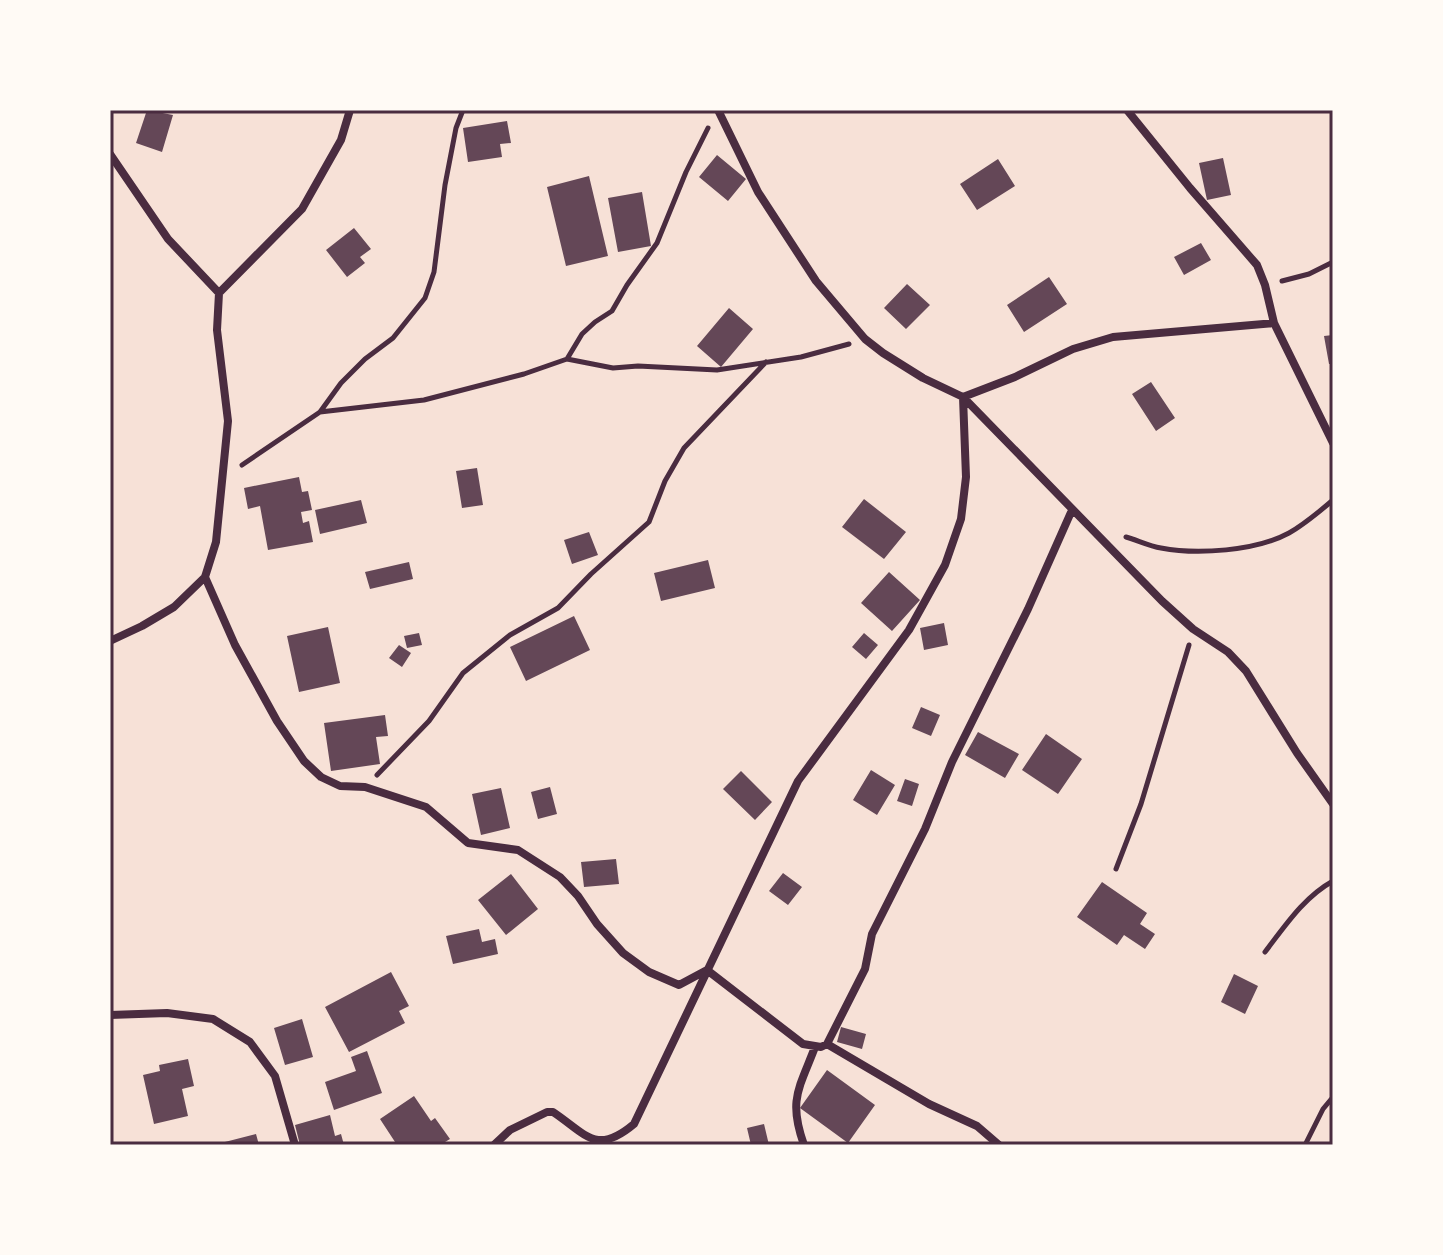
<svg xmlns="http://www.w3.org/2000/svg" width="1443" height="1255" font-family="'Fira Sans',sans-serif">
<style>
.building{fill:#644757}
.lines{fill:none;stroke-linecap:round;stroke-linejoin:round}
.path{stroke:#4a2c40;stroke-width:5}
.minor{stroke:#4a2c40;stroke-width:8}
.neatline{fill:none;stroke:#4a2c40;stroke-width:3}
</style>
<rect width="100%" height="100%" fill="#f7e1d7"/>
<!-- building -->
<path class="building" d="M147 110 173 115 162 152 136 143Z
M507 121 511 143 500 144 502 157 468 162 463 128Z
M717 155 746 179 728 201 699 177Z
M1223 158 1231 195 1207 200 1199 163Z
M998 159 1015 186 977 210 960 184Z
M589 176 608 256 566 266 547 187Z
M642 192 651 246 618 252 608 198Z
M354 228 371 249 360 257 365 263 347 277 326 250Z
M1201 243 1211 260 1184 275 1174 257Z
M1049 277 1067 304 1024 332 1007 305Z
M907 284 930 305 906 329 884 308Z
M729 308 753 329 721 367 697 346Z
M1333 335V364H1329L1324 336Z
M1151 382 1175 418 1156 431 1132 394Z
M477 468 483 505 462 508 456 471Z
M299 477 302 492 308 491 312 510 301 512 303 523 309 521 313 542 268 550 260 506 248 509 244 488Z
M864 499 906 532 884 559 842 527Z
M361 500 367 523 320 534 315 510Z
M589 532 598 555 572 564 564 540Z
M708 560 715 588 661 601 654 573Z
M409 562 413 579 370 589 365 572Z
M889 572 920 600 892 631 861 603Z
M574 616 590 650 526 681 510 647Z
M944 623 948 645 924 650 920 628Z
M328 627 340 683 299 692 287 636Z
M419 633 422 645 407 648 404 636Z
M864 633 878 645 866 659 852 647Z
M399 645 411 653 402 667 389 658Z
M921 707 940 715 931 736 912 728Z
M385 715 388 736 376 737 380 764 331 771 324 723Z
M978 732 1019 754 1005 778 965 755Z
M1046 734 1082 759 1058 794 1022 770Z
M871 770 895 785 877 815 853 800Z
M741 771 772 802 755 820 723 789Z
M905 779 919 784 912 806 897 801Z
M550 787 557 814 538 819 531 792Z
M501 788 510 828 481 835 472 794Z
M616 859 619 884 584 887 581 862Z
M783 873 802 887 788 905 769 891Z
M511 874 538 909 506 935 478 900Z
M1102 882 1147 913 1140 924 1155 934 1145 949 1124 935 1117 945 1077 917Z
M479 929 482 942 495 939 498 954 453 964 446 936Z
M391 972 409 1006 399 1011 405 1023 349 1052 325 1007Z
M1234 974 1258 986 1245 1014 1221 1002Z
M302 1019 313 1057 285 1065 274 1028Z
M841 1027 866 1034 862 1049 837 1042Z
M367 1051 382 1093 334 1110 325 1082 356 1071 351 1057Z
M188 1059 194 1086 182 1089 188 1116 154 1124 143 1075 160 1071 159 1065Z
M827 1070 875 1105 848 1143 800 1108Z
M414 1096 431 1121 435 1118 450 1139 440 1145H397L380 1119Z
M330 1115 335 1136 341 1134 344 1145H300L295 1125Z
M764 1124 769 1145H751L747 1128Z
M256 1134 259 1145H217V1144Z"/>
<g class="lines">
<!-- path -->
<path class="path" d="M1282 281 1309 274 1333 262
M567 359 582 334 595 322 612 311 627 285 657 243 686 172 708 128
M320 412 424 400 524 374 567 359 613 368 638 366 717 370 801 357 849 344
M242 465 320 412 341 383 365 359 393 338 425 298 434 272 445 185 456 128 463 110
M1126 537C1137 540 1149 546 1161 548 1197 555 1256 551 1289 533 1305 524 1319 512 1333 500
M377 775 429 721 463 673 510 635 558 608 591 574 649 522 665 481 684 448 766 362
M1116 869 1141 804 1189 645
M1265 952C1285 926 1304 897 1333 881
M1305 1145 1323 1109 1333 1097"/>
<!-- minor -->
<path class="minor" d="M718 110 758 192 816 281 865 339 883 353 923 378 963 397 1162 601 1193 629 1228 652 1246 671 1297 753 1333 804
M1127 110 1190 188 1257 265 1265 285 1274 323 1333 443
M110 154 168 239 219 293
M205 577 235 645 277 721 304 761 321 777 340 786 365 787 426 807 468 843 518 850 560 877 578 896 597 924 623 953 649 972 679 985 707 970
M110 641 142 626 174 607 205 577 216 542 228 421 217 330 219 293 302 209 341 140 350 110
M707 970 803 1044 821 1047 827 1044 865 969 872 934 925 829 952 762 1028 609 1072 510
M110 1015 167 1013 213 1019 250 1042 275 1076 295 1145
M827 1044 929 1104 977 1126 999 1145
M494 1145 510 1130 547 1112H553C586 1134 596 1156 634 1124L798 781 909 630 945 565 961 519 966 477 963 397 1015 377 1073 349 1113 337 1274 323
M804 1145C788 1100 799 1089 815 1047"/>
</g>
<!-- border -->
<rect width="1443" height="1255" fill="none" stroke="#fffaf5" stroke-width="224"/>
<rect x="112" y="112" width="1219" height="1031" class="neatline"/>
</svg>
